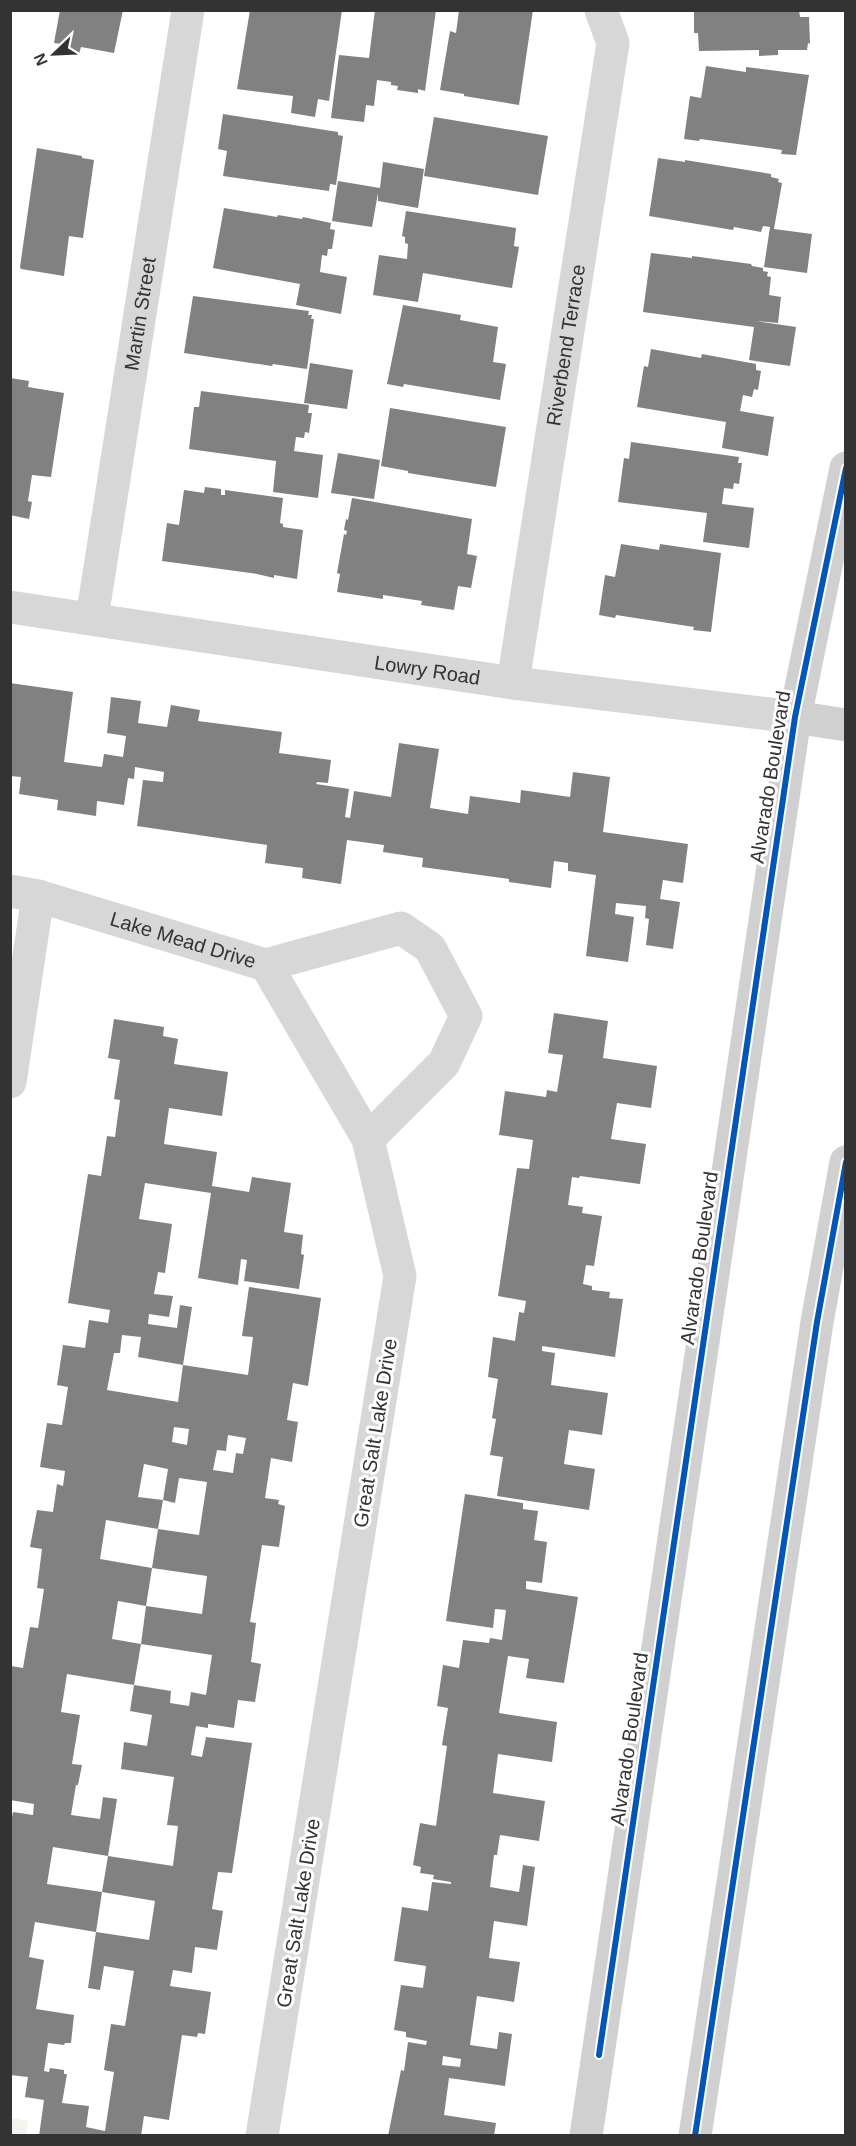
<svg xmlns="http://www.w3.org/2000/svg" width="856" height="2146" font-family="Arial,sans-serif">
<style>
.green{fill:#f1f5ed}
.building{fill:#818181;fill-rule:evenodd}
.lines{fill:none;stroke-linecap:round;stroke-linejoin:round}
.street{stroke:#d7d7d7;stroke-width:33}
.secondary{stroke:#d0d0d0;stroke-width:33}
.cycleway-casing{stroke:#fff;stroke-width:10}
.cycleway{stroke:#0057b8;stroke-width:6}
.labels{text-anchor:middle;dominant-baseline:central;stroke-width:6;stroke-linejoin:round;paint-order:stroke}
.street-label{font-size:20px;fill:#333;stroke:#fff}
</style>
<rect width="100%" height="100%" fill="#fff"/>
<!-- green -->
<path class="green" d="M11 2118 28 2121 26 2135H11Z"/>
<!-- building -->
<path class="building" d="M60 10H123L114 53 81 47 79 54 60 50 61 44 54 43Z
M250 10H342L329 101 318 99 315 117 291 113 293 96 237 89Z
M375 10H436L425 91 418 89V93L397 90 398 86 391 85V82L377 80 374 106 366 105 364 122 331 118 339 55 369 58Z
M459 10H533L519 105 464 96V94L440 90 450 31 456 33Z
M694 10H799L800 17H809L810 44 808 43 807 50H778V55L759 56V50L699 51 698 33H694Z
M706 66 746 72V67L809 75 796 155 781 154 782 150 700 139 699 141 684 139 690 96 701 98Z
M223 114 338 132V135L343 136 336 185 330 184 329 191 223 176 227 151 218 149Z
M434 117 548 136 538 195 424 176Z
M37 148 82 156V158L94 160 83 238 69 236 64 276 21 269 20 267Z
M658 158 685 162V160L771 174V177L779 179 778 182 782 183 774 229 812 234 807 273 764 267 770 227 763 226 761 232 734 227 733 230 649 216Z
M383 162 424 169 418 208 378 201V193L372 227 332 221 338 181 380 188Z
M224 208 277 217 278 215 302 219 303 217 331 223 330 229 335 230 332 249H328L327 256 322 255 320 272 347 277 341 314 296 305 300 284 213 268Z
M406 211 516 228 514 246 519 247 512 288 423 273 418 302 373 295 379 255 407 259 408 244 405 243V237L402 236Z
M651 253 692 258V256L751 264 752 266 763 268V271L768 272 767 276 771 277 769 295 781 297 778 323 755 321 796 327 790 366 749 360 754 327 643 312Z
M193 296 309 311 308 315H312L311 319H314L307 369 273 364 272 366 184 353Z
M403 305 461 315 460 320 498 327 493 362 506 364 500 400 404 384 403 387 387 384Z
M651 349 701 358 702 354 756 364V370L761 371 758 390 754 389 752 397 743 395 740 411 774 417 768 456 722 448 726 422 637 407 644 366 648 367Z
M310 363 353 370 347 409 304 403Z
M10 378 29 381 28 387 64 393 51 477 32 475 28 501 32 502 29 519 10 515Z
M201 391 309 405 308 413H312L309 433 305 432 304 438 296 437 294 451 323 455 318 498 273 492 276 461 189 449 194 407H199Z
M390 408 506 427 496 487 408 473V471L381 466Z
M631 442 739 457 738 463H742L739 484 734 483 733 489 724 488 722 504 754 508 749 548 703 542 707 513 618 502 624 458 629 459Z
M338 453 380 460 374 499 331 493Z
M205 487 221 489V495H225V490L283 498 280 523 283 524V527L303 530 297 579 274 575V578L257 574 162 561 167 523 179 525 184 490 204 493Z
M352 498 472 519 467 554 477 556 471 588 458 586 454 610 421 605 422 601 383 595V599L337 592 340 574 337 573 344 534 346 535 347 531 344 530 346 519 348 520Z
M621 544 659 550 660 544 721 553 711 632 693 630 694 627 616 615 615 618 599 615 605 575 615 577Z
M10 683 73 692 64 762 102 767 104 754 123 757 126 736 107 733 111 697 141 701 138 723 167 727 171 705 200 710 198 721 282 732 279 753 331 760 328 783 317 782 316 784 349 789 345 817 350 818 354 791 391 797 399 743 439 749 430 808 468 814 470 796 520 803 521 790 570 797 573 772 610 777 603 832 688 844 683 883 663 880 660 899 680 902 673 949 646 945 649 919 645 918 646 906 616 903 615 914 634 917 628 962 586 956 596 875 568 871V863L554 861 551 888 509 882V879L422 867 423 858 383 852 384 845 347 840 341 884 302 878 303 868 265 863 267 845 137 826 143 780 163 782 164 772 135 767 134 779 128 778 124 805 97 801 96 816 57 810 58 800 19 794 21 777 10 776Z
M554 1013 608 1021 603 1058 657 1066 651 1108 617 1103 611 1139 646 1144 640 1184 580 1176 579 1178 572 1177 568 1205 583 1207 582 1213 602 1216 594 1266 586 1265 583 1284 592 1286V1290L610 1292 609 1298 623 1299 615 1357 542 1346V1351L555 1353 551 1385 608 1393 602 1435 569 1430 564 1464 595 1469 589 1510 497 1496 503 1457 490 1455 496 1419 492 1418 498 1379 488 1377 493 1337 515 1341 519 1312 524 1313 526 1301 498 1296 517 1168 529 1169 533 1140 499 1135 505 1091 546 1097 547 1090 557 1092 563 1055 548 1053Z
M114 1019 164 1027 163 1036 178 1039 174 1064 228 1072 222 1116 169 1108 164 1144 217 1152 212 1186 249 1192 252 1177 291 1183 284 1232 303 1235 301 1254 304 1255 299 1289 244 1281 247 1260 241 1259 238 1285 198 1278 211 1193 145 1183 139 1219 172 1224 165 1273 158 1272 154 1294 173 1296 169 1317 149 1314 148 1324 177 1328 180 1305 192 1307 183 1365 138 1357 141 1337 122 1335 120 1353H114L107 1390 178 1402 183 1365 248 1375 253 1337 242 1336 249 1287 321 1298 308 1386 293 1383 287 1420 298 1422 292 1462 271 1458 265 1498 279 1500 278 1504 285 1506 279 1547 262 1545 250 1622 256 1623 251 1662 261 1664 255 1702 238 1700 234 1728 208 1724V1728L196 1726 191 1755 202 1757 206 1737 252 1743 232 1873 218 1872 212 1909 223 1911 217 1950 195 1947 192 1973 173 1970 170 1986 211 1992 205 2034 198 2033 197 2037 182 2035 169 2120 144 2116 141 2136H39L44 2100 25 2097 28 2077 10 2075V1827L13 1812 33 1815 34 1804 10 1800V1667L11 1666 23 1668 30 1627 38 1628 44 1589 37 1588 42 1549 30 1547 37 1510 53 1512 57 1484 63 1486 65 1471 40 1467 47 1423 62 1425 68 1387 57 1385 63 1345 85 1348 89 1320 108 1323 110 1310 68 1303 88 1174 101 1176 107 1136 115 1137 120 1100 114 1099 120 1060 108 1058ZM174 1427 189 1429 187 1445 172 1442ZM228 1435 246 1438 243 1454 236 1453 233 1473 213 1470 217 1450 226 1451ZM144 1464 168 1469 163 1500 138 1497ZM179 1478 207 1482 199 1535 158 1529 163 1500 175 1503ZM106 1520 158 1529 152 1568 100 1559ZM152 1568 207 1576 202 1614 146 1606 141 1644 212 1655 206 1695 191 1692 189 1706 170 1703 171 1691 134 1685 130 1711 152 1715 147 1746 124 1742 121 1769 174 1777 167 1825 178 1826 173 1866 108 1856 117 1799 103 1797 100 1819 71 1815 76 1785H78L82 1765 72 1764 80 1715 61 1712 67 1674 134 1685 141 1644 112 1639 118 1601 146 1606ZM53 1847 108 1856 102 1892 155 1901 149 1940 96 1932 102 1892 47 1884ZM35 1922 96 1932 88 1988 100 1990 104 1966 134 1971 125 2026 111 2024 104 2070 114 2072 105 2131 86 2127 89 2106 62 2103 67 2074H64V2070L50 2068 49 2072 44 2071 48 2043 64 2045 65 2043H71L74 2015 36 2009 44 1960 29 1957Z
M465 1494 523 1503V1509L538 1511 534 1540 547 1542 542 1583 526 1581V1589L578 1597 564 1683 526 1678 529 1659 508 1656 499 1713 557 1722 552 1762 498 1754 493 1793 545 1801 539 1841 500 1835 497 1855H494L490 1887 519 1892 523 1865 535 1867 527 1926 494 1921 489 1958 520 1962 514 2002 477 1996 470 2045 497 2049 499 2032 512 2034 505 2086 449 2078 444 2115 496 2123 494 2136H388L401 2070 404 2071 408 2042 426 2045 427 2041 406 2037V2032L394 2030 401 1985 423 1988 426 1966 394 1961 402 1907 428 1911 432 1882 451 1884V1882L433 1879 434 1875 420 1873 421 1867 413 1865 420 1823 436 1826 447 1746 442 1745 448 1708 437 1706 443 1665 459 1668 463 1640 489 1643 490 1638 502 1640 506 1610 495 1609 493 1628 446 1621ZM443 2056 461 2059 460 2067 442 2065Z"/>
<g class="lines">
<!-- street -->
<g class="street">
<path id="s1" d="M10 607 513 683 795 717"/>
<path id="s2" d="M92 618 188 10"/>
<path id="s3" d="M513 683 613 43 601 10"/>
<path id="s4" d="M10 891 38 896 266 965 368 1139 400 1276 262 2136"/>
<path d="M266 965 401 928 430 948 466 1016 444 1063 368 1139"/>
<path d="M10 1082 38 896"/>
</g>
<!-- secondary -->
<path class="secondary" d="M795 717 846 725
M586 2136 795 717 846 468
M695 2136 817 1322 846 1162"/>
<defs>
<path id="cycleway" d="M599 2055 795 717 846 468
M695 2136 817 1322 846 1162"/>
</defs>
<!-- cycleway casing -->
<use href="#cycleway" class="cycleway-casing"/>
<!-- cycleway -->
<use href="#cycleway" class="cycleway"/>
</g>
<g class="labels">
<!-- street labels -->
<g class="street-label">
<text stroke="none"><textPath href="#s2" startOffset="308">Martin Street</textPath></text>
<text stroke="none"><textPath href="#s3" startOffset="342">Riverbend Terrace</textPath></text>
<text stroke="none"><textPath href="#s1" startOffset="422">Lowry Road</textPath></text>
<text transform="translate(770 777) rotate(-81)">Alvarado Boulevard</text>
<text stroke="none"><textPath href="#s4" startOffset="180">Lake Mead Drive</textPath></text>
<text transform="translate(699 1258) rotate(-82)">Alvarado Boulevard</text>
<text transform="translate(375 1433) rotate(-81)">Great Salt Lake Drive</text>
<text transform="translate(629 1739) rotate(-82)">Alvarado Boulevard</text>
<text transform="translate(298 1913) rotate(-81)">Great Salt Lake Drive</text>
</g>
</g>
<!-- border -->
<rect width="856" height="2146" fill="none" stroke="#333333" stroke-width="24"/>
<!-- north arrow -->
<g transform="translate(54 54) rotate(247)" stroke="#ffffff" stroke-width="4.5" paint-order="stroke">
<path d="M0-4.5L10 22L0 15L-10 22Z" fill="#333333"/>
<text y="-9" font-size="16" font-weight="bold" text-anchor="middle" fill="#333333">N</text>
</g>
</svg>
